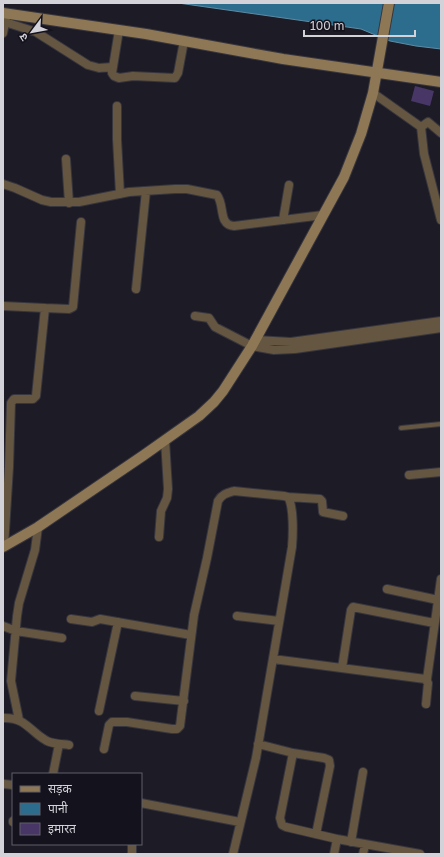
<svg xmlns="http://www.w3.org/2000/svg" width="444" height="857" font-family="'Golos Text','Noto Sans Devanagari',sans-serif">
<style>
.water{fill:#2c6d8d;stroke:#5e8ba4}
.building{fill:#473666}
.lines{fill:none;stroke-linecap:round;stroke-linejoin:round}
.lane-casing{stroke:#37353e;stroke-width:6}
.street-casing{stroke:#37353e;stroke-width:10}
.secondary-casing{stroke:#37353e;stroke-width:12}
.lane{stroke:#645641;stroke-width:4}
.street{stroke:#645641;stroke-width:8}
.secondary{stroke:#8d7755;stroke-width:10}
</style>
<rect width="100%" height="100%" fill="#1d1b25"/>
<!-- water -->
<path class="water" d="M178 3H441V49L416 46 390 41 361 29Z"/>
<!-- building -->
<path class="building" d="M415 86 434 91 430 106 411 101Z"/>
<g class="lines">
<defs>
<path id="lane" d="M401 428 441 424"/>
<path id="street" d="M5 22 36 32 88 65 99 68 112 67
M119 30 112 73 114 76 119 78 133 76 175 78 178 73 184 41
M3 33 6 18
M373 93 421 127 424 154 441 220
M117 106V139L120 194
M421 127 428 122 441 133
M66 159 69 203
M3 184 15 188 42 200 51 202H79L129 192 175 189H187L217 195C225 205 218 225 234 226L323 215
M283 220 289 185
M136 289 146 191
M3 306 45 308
M195 316 209 318 215 327 252 346 274 350 295 349 441 328
M256 340 291 342 441 321
M409 475 441 472
M288 497 320 499 322 501 323 512 343 516
M159 537 161 511 167 498 168 489 165 440
M4 547 9 467 11 403 14 399H33L36 396 45 308 69 309 73 307 81 222
M387 589 438 600
M237 616 279 621
M71 619 92 622 100 619 191 635
M3 626 16 631 62 638
M273 659 425 679 428 683 426 704
M342 668 351 610 353 607 434 623
M427 679 441 579
M135 696 184 701
M99 711 118 622
M3 718C26 717 30 732 47 741 54 744 62 744 69 745
M19 720 11 681 17 616 19 603 35 550 38 527
M258 744 293 753 324 758 329 760 330 766 316 834
M104 749 109 725 112 722H127L172 729H177L180 726 194 615 207 558 218 501C222 494 227 493 234 491L284 496 288 497C294 507 293 535 292 547L256 758 233 854
M293 753 280 818 282 825 286 827 337 839 420 854
M53 774 59 744
M4 784 13 785
M141 803 240 822
M13 822V821
M351 842 363 772
M132 854V844
M334 854 337 839
M363 854 365 845"/>
<path id="secondary" d="M3 13 146 34 283 59 441 82
M3 547 38 527 144 455 199 416 214 402 223 391 252 346 344 177 361 134 373 93 389 3"/>
</defs>
<!-- lane casing -->
<use href="#lane" class="lane-casing"/>
<!-- street casing -->
<use href="#street" class="street-casing"/>
<!-- secondary casing -->
<use href="#secondary" class="secondary-casing"/>
<!-- lane -->
<use href="#lane" class="lane"/>
<!-- street -->
<use href="#street" class="street"/>
<!-- secondary -->
<use href="#secondary" class="secondary"/>
</g>
<!-- border -->
<rect width="444" height="857" fill="none" stroke="#d4d2d9" stroke-width="8"/>
<!-- legend -->
<rect x="12" y="773" width="130" height="72" fill="#14121c" stroke="#615f68"/>
<rect x="20" y="786" width="20" height="6" fill="#8d7755" stroke="#615f68"/>
<text x="48" y="793" font-size="12" fill="#d4d2d9">सड़क</text>
<rect x="20" y="803" width="20" height="12" fill="#2c6d8d" stroke="#615f68"/>
<text x="48" y="813" font-size="12" fill="#d4d2d9">पानी</text>
<rect x="20" y="823" width="20" height="12" fill="#473666" stroke="#615f68"/>
<text x="48" y="833" font-size="12" fill="#d4d2d9">इमारत</text>
<!-- north arrow -->
<g transform="translate(32 32) rotate(238)" stroke="#14121c" stroke-width="3" paint-order="stroke">
<path d="M0-3L7 15L0 10L-7 15Z" fill="#d4d2d9"/>
<text y="-6" font-size="11" font-weight="bold" text-anchor="middle" fill="#d4d2d9">उ</text>
</g>
<!-- scale -->
<path d="M304 30v6h111v-6" fill="none" stroke="#d4d2d9" stroke-width="2"/>
<text x="310" y="30" font-size="12" fill="#d4d2d9" stroke="#14121c" stroke-width="3" paint-order="stroke">100 m</text>
</svg>
